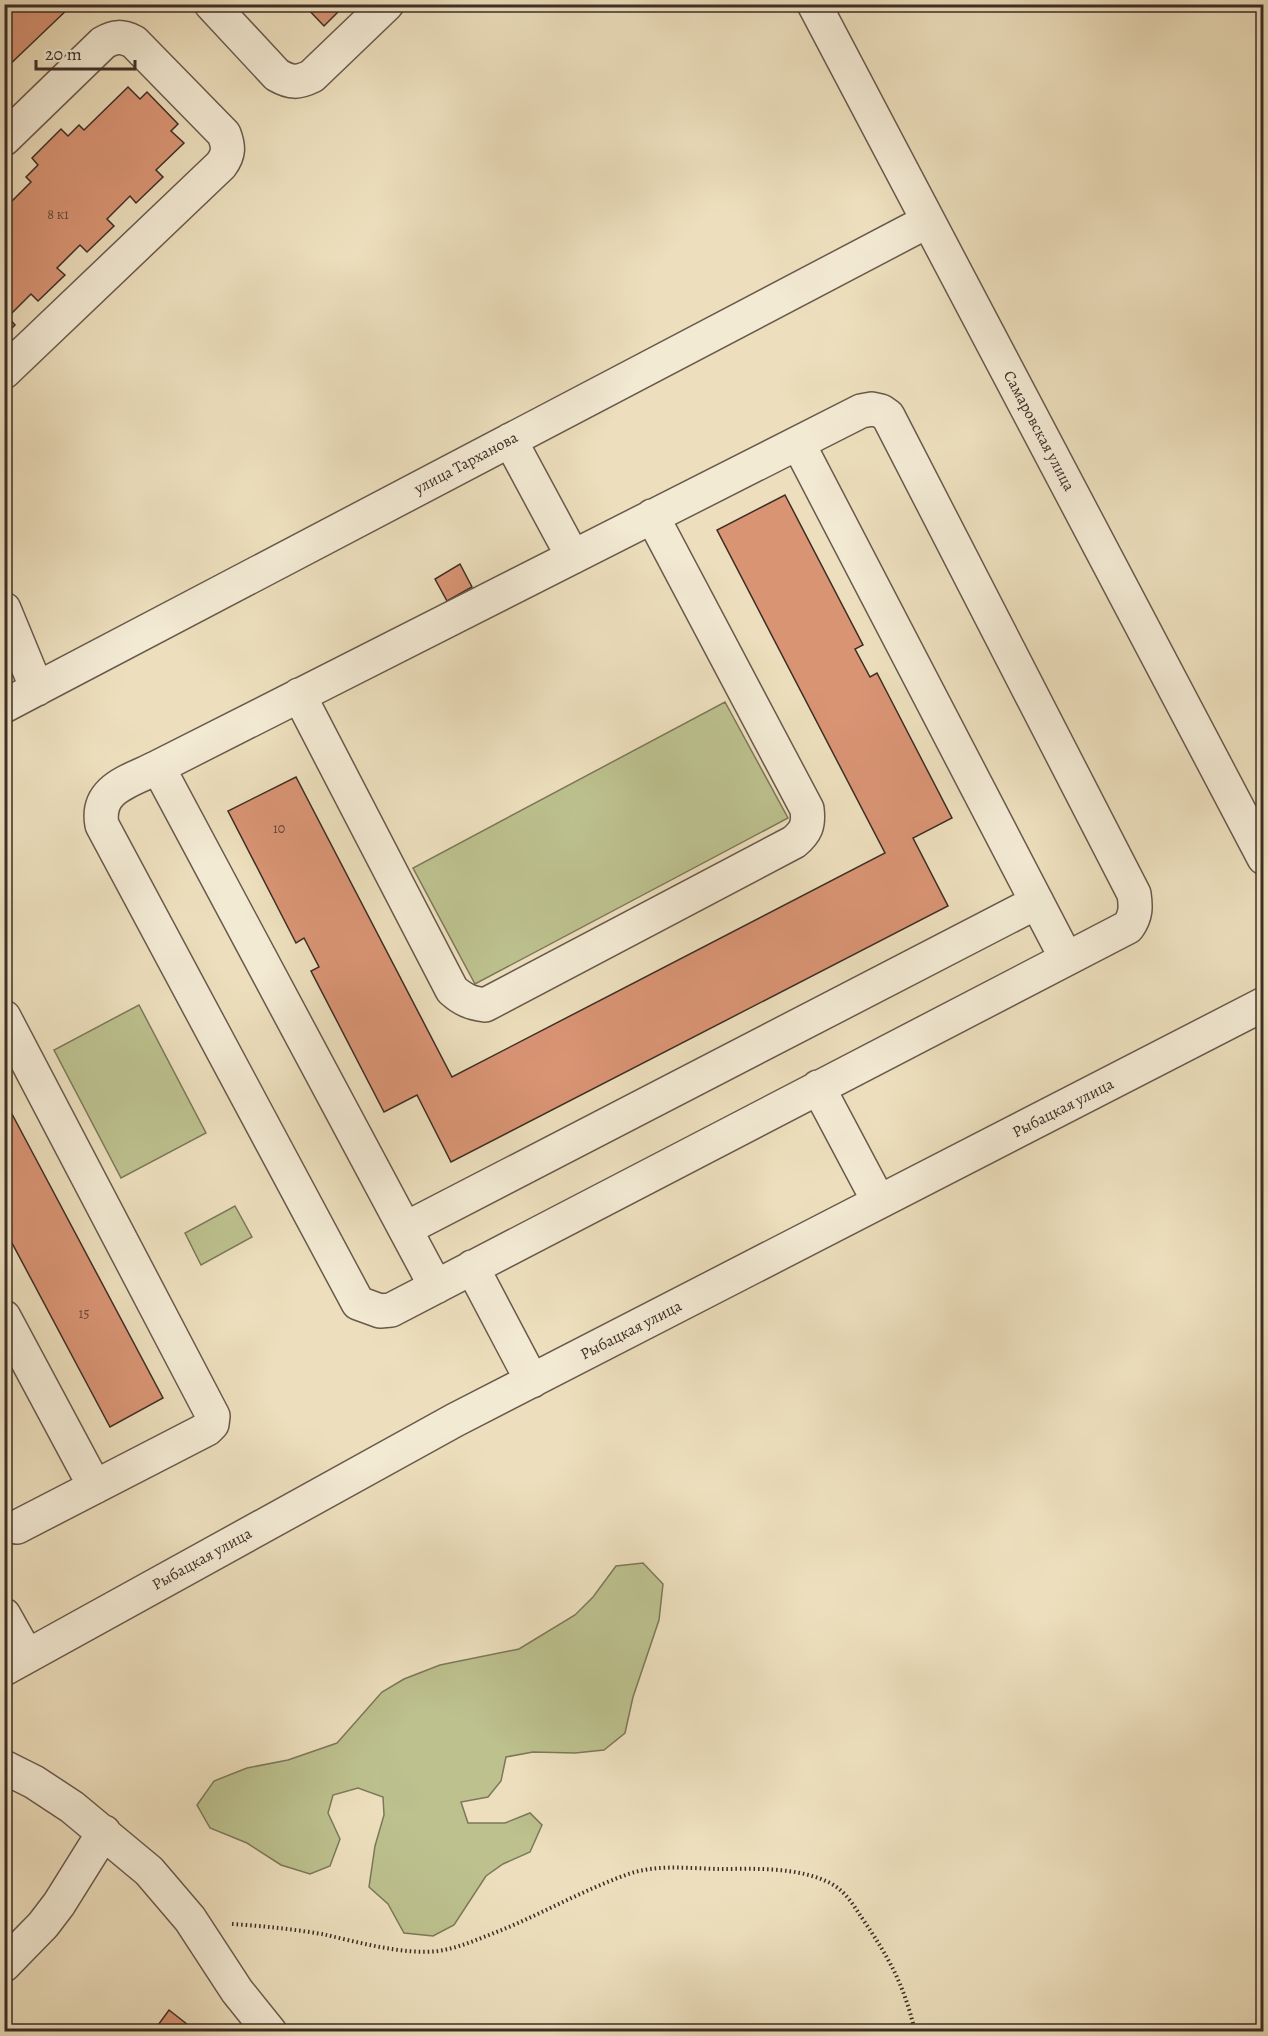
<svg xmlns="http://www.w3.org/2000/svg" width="1268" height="2036" font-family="Alegreya,serif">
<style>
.green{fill:#bcc18e;stroke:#7c785a;stroke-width:1.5}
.building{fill:#d99474;stroke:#3d2e27;stroke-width:1.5}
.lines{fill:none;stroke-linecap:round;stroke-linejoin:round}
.minor-casing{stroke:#695a4c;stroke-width:36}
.path{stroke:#3d2e27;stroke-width:4;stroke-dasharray:1.5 3;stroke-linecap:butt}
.minor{stroke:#f3ead4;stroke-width:33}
.labels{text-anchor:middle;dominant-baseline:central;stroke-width:5;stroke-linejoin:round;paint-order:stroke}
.number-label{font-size:14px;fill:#64483a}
.street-label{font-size:16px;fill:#3d2e27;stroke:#f3ead4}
</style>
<rect width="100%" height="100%" fill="#eddfbd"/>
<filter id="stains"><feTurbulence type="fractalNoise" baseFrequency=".00333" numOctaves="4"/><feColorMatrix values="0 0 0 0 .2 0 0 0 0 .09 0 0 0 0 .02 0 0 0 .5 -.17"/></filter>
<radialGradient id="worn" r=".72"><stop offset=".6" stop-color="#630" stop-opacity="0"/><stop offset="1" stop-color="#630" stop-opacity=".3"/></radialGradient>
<!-- green -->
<path class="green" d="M725 702 788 818 475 984 413 868Z
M139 1005 206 1133 121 1178 54 1050Z
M235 1206 252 1237 201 1265 185 1233Z
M643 1563 663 1584 659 1620 633 1697 625 1733 604 1750 575 1753 533 1752 506 1757 501 1781 488 1797 461 1802 468 1823H505L530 1813 542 1825 530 1852 503 1864 486 1876 454 1925 433 1936 404 1933 388 1904 369 1887 375 1846 384 1815 383 1797 358 1788 333 1795 328 1813 340 1839 330 1866 310 1874 281 1865 247 1843 210 1828 197 1805 214 1781 247 1768 288 1760 337 1743 382 1692 404 1679 440 1665 519 1649 575 1615 593 1597 616 1566Z"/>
<!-- building -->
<path class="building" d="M4 4H73L4 70Z
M303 4H346L324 26Z
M128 87 140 99 147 92 178 124 171 131 184 143 156 170 163 177 136 203 130 196 107 219 114 226 87 252 80 245 57 268 65 275 38 301 31 294 8 317 15 325 4 336V209L31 182 26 177 38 165 32 158 61 129 68 136 79 125 84 130Z
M785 495 863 645 855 649 870 677 877 673 952 818 913 838 948 906 451 1162 417 1095 384 1112 311 971 319 967 304 938 296 943 228 811 296 777 452 1077 885 853 717 530Z
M460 564 472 587 447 601 435 579Z
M4 1099 163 1398 110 1427 4 1228Z
M169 2010 197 2032H153Z"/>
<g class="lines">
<defs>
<path id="minor" d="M211 4 277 75C291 83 298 83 312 76L387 4
M814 4 1264 858
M4 139 103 43C115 36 122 36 134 42L224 134C229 147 229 154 221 165L4 372
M872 409 881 411 888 416 1134 894C1136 907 1136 916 1128 927L391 1310 380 1311 358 1303 102 825C95 788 131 781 158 767L861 411Z
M510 440 573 557
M798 443 1066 958
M4 609 37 689
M299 695 452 990C463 1000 471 1003 485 1005L794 842C806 832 809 825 807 809L652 516
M4 706 928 221
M158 767 436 1287
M4 1017 213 1416 212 1424 207 1429 17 1527
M818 1087 879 1202
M405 1229 1037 902
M472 1267 532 1381
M4 1317 95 1487
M4 1615 27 1656
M4 1669 455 1420 1264 1004
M4 1767 34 1782 72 1807 149 1871 190 1919 237 1991 270 2032
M4 1965 43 1925 59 1904 104 1832"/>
</defs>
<!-- minor casing -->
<use href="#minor" class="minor-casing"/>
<!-- path -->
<path class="path" d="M232 1924C263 1926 292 1929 322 1934 358 1942 402 1955 438 1951 458 1948 476 1940 494 1933 538 1916 579 1892 623 1876 652 1864 686 1868 717 1869 754 1869 798 1866 832 1884 846 1892 854 1906 862 1918 889 1958 904 1984 915 2032"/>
<!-- minor -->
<use href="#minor" class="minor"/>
</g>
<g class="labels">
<!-- number labels -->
<g class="number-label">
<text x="58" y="214">8 к1</text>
<text x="279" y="828">10</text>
<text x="84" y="1313">15</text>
</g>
<!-- street labels -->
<g class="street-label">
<text transform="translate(1039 431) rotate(62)">Самаровская улица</text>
<text transform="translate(466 463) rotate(-28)">улица Тарханова</text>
<text transform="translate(1063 1108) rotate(-27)">Рыбацкая улица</text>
<text transform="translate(631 1330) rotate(-27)">Рыбацкая улица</text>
<text transform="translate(202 1559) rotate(-29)">Рыбацкая улица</text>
</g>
</g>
<!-- margin -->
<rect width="1268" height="2036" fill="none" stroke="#eddfbd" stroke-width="24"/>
<rect x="6" y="6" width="1256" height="2024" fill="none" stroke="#3d2e27" stroke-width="3"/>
<rect x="12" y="12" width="1244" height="2012" fill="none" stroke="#3d2e27" stroke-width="1.5"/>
<!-- scale -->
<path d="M36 60v9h99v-9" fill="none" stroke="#3d2e27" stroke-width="3"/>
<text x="45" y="60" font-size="18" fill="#3d2e27" stroke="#f3ead4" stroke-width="4.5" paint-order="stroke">20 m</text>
<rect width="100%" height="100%" filter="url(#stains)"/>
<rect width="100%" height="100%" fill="url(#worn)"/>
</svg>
